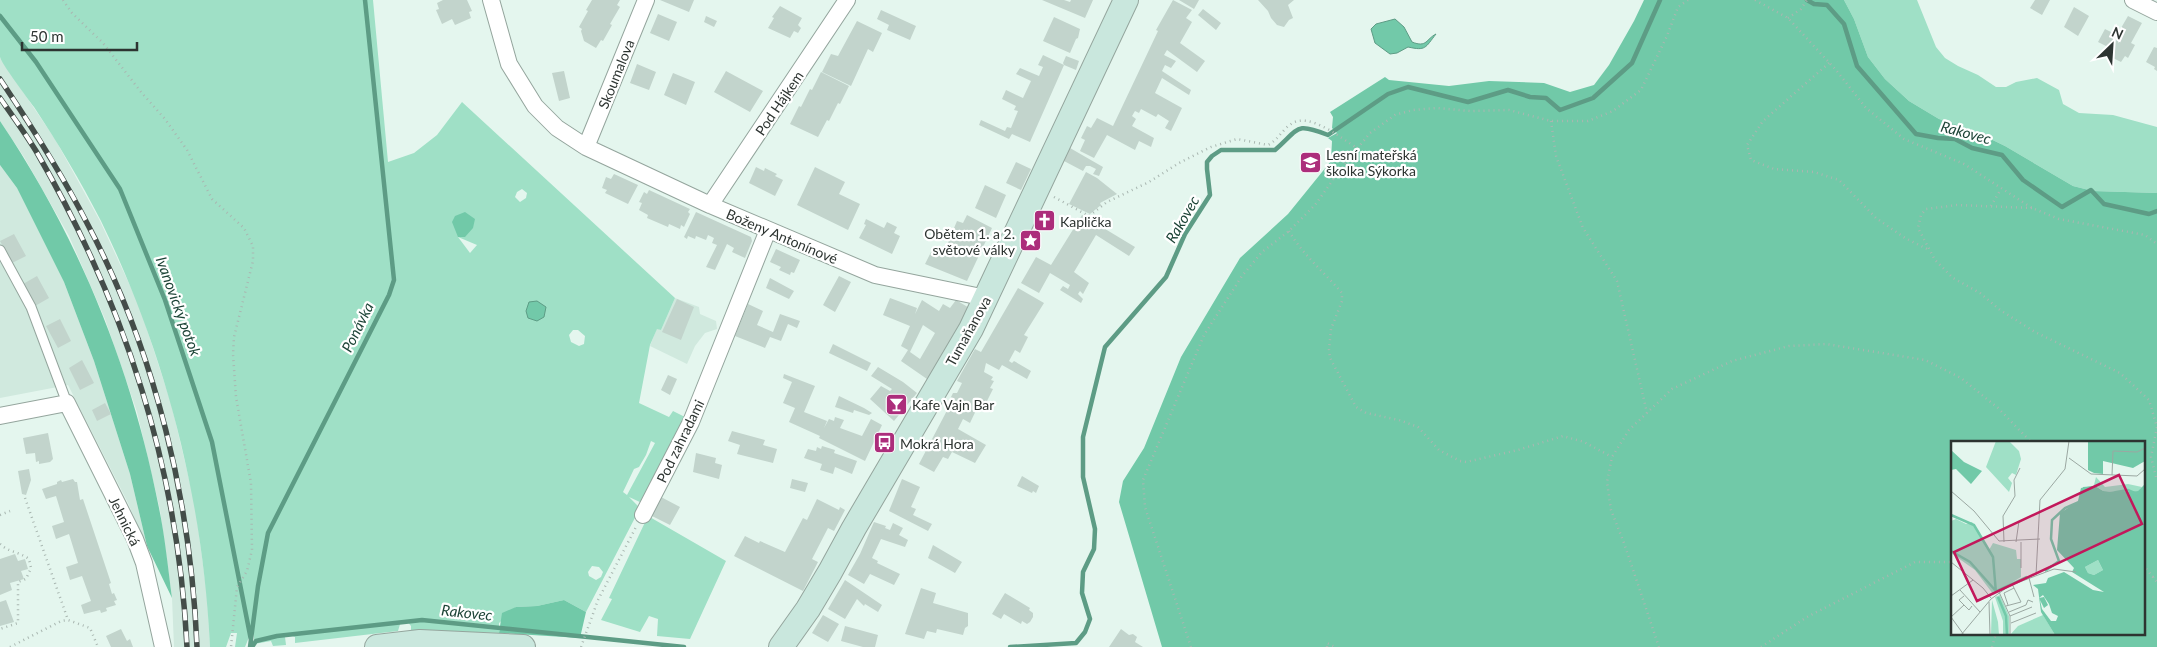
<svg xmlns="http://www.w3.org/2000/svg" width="2157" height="647" font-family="Lato,sans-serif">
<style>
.built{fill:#d0e9de}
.green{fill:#9fe0c6;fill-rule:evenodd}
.forest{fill:#71c9a8;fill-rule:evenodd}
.water{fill:#72c9a9;stroke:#5d9c85}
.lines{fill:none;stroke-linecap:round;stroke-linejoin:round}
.stream{stroke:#5d9c85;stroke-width:4.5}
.building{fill:#c2d4cc;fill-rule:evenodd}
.lane-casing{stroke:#94a59d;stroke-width:11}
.street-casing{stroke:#94a59d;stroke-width:18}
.secondary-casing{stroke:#94a59d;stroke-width:26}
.path{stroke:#a9b7b1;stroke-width:2.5;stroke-dasharray:1 4;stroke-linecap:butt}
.lane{stroke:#fff;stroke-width:9}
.street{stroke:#fff;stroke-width:16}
.secondary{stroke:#c9e7dd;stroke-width:24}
.rail-casing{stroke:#444d49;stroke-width:5.5}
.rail{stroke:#fff;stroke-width:4;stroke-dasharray:11;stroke-linecap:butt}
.labels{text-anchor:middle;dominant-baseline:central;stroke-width:4.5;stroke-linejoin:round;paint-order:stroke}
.street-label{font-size:14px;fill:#2d3431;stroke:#fff}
.poi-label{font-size:14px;fill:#2d3431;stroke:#fff;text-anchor:start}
.water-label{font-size:15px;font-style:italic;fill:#1d4437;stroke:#fff}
.inset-river{fill:none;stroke:#72c9a9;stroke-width:2.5}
.inset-road{fill:none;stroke:#9ba8a2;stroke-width:1}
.view{fill:#c2185b;fill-opacity:0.15;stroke:#c2185b;stroke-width:2.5}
.inset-edge{fill:none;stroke:#2d3431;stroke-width:2.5}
</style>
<rect width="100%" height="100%" fill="#e4f6ee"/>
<!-- built -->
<path class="built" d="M0 58 55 139 100 221 139 305 171 403 195 504 207 595 210 647H174L172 598 160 510 137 412 105 319 69 236 24 157 0 121Z
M0 165 17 188 64 282 94 361 130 474 147 546 127 501 68 385 0 398Z
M675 298 699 307 700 314 716 321 717 329 705 333 695 346 687 364 650 346 657 328 661 330Z"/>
<!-- green -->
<path class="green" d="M0 0H373L388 162 414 153 437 135 462 102 675 298 661 330 657 329 650 345 639 403 669 417 673 411 685 417 642 503 629 497 638 506V512L586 612 564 600 537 606 516 607 499 623V633L411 631V626L406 620 401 621 398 631 295 643V637L290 635 285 637 286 645 273 646 271 641 254 644V634L249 637 245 647H235L237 633H231L226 647H210C203 499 166 354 101 221 81 182 58 143 34 107 28 99 1 63 0 57 0 43 0 15 0 0ZM522 189 527 193 526 198 520 202 515 197 517 192ZM458 237 477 245 470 253ZM573 330H578L585 336 584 344 579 346 571 342 569 335ZM651 441 655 443 627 495 623 492 634 469 639 467 646 455ZM592 566 599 567 603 572 601 577 596 580 589 576 588 572Z
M1844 0H1917L1936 47 1945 58 1958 66 1978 75 1996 87H2006L2016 82 2037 78 2059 90 2063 104 2079 113 2113 115 2157 127V193L2093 191 2073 186 2005 146 1970 129 1939 119 1909 101 1885 79 1868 57 1854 19Z
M648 516 726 561 690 639 657 636 658 619 649 616 640 632 601 620 612 599 609 598Z"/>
<!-- forest -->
<path class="forest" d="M1644 0H1844L1854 19 1868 57 1885 79 1909 101 1939 119 1970 129 2005 146 2073 186 2093 191 2157 193V647H1162L1119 502 1123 481 1144 448 1181 357 1240 258 1288 214 1331 161 1332 141 1328 138 1337 133 1332 128 1333 117 1330 112 1385 77 1389 80 1449 86 1489 81 1544 83 1570 92 1594 85 1609 65 1634 21ZM1952 442H2143V633H1952Z
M0 121C79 238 132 369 159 508 165 537 168 568 172 598L147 546 130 474 94 361 64 282 17 188 0 165Z
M465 212 475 219 473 228 465 237H458L452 222 455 216Z
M564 600 586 612 580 638 499 633 502 613 516 607 537 606Z"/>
<!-- water -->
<path class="water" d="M1395 19 1404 27 1412 42C1427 48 1426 39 1436 34 1425 48 1426 51 1408 47L1397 53 1390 54 1375 43 1371 29 1376 24Z
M537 301 546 307 544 317 537 321 528 318 526 311 529 302Z"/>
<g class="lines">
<!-- stream -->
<path class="stream" d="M1807 0 1814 4 1827 5 1844 24 1857 66 1916 134 1938 138 1955 139 1972 148 2002 155 2023 180 2062 207 2091 190 2104 204 2149 214 2157 211
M0 16 36 62 120 189 165 300 212 442 251 640
M250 647 258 586 268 533 389 295 394 280 365 0
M252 647 256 641 277 636 422 620 684 647
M1010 647 1076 643 1085 632 1090 619 1082 593 1083 572 1094 549 1095 529 1083 477V437L1105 347 1166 277 1185 234 1210 195 1207 169V162L1212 156 1221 150H1275C1300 128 1295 122 1328 135L1388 94 1408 87 1468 102 1508 90 1530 97 1546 98 1560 110 1593 98 1632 63 1660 0"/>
</g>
<!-- building -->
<path class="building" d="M443 0H467L472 11 469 12 471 18 455 25 452 19 442 24 436 10 439 9 437 3Z
M592 0H620L617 5 620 7 610 24 612 25 603 41 601 40 596 48 584 41 581 31 582 29 579 27 588 11 586 10Z
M660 0H694L689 12Z
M1042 0H1064L1070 2 1071 0H1093L1085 18Z
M1173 0 1192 10 1186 18 1192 22 1180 43 1205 61 1197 72 1167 50 1164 55 1176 61 1171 68 1165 65 1162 71 1191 90 1189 95 1162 78 1155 93 1182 108 1171 131 1165 128 1169 121 1158 114 1156 117 1141 109 1139 113 1135 111 1132 116 1136 119 1132 126 1154 138 1151 147 1139 141 1135 150 1107 135 1094 158 1080 151 1085 140 1081 138 1087 126 1091 128 1097 118 1113 126 1158 31 1156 30Z
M1179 0H1199L1194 9Z
M1258 0H1294L1288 5 1293 18 1289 20 1284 27 1277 25 1271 18 1268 11Z
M2035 0H2050L2042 15 2030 8Z
M780 6 802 18 798 25 801 28 798 33 794 31 790 38 768 28 774 18 772 17Z
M2074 7 2089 16 2078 36 2064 27Z
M1203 9 1221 23 1216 30 1198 15Z
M881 10 916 26 910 40 887 30 889 25 877 19Z
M658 14 677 22 669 41 650 33Z
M706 16 717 21 714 27 704 22Z
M2128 16 2142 23 2131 43 2135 45 2128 58 2125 56 2121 62 2107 55 2110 48 2098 42 2105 29 2117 35Z
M1054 17 1080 29 1078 38 1076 39 1070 53 1043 41Z
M857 21 882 33 873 52 868 49 851 86 822 72 831 54 838 56Z
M2154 47 2157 48V71L2154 69 2155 67 2146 62Z
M1043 55 1064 65 1030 142 1012 134 1009 139 979 125 981 120 1005 131 1007 127 1011 128 1018 111 1014 110 1016 106 1002 99 1006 90 1023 98 1031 81 1016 74 1020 68 1039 76 1043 67 1038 65Z
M1066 56 1079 61 1076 70 1064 65 1063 63Z
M637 64 656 72 649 90 630 83Z
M564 71 570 98 559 101 552 73Z
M726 71 763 91 750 112 714 92Z
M821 72 849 86 840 104 838 103 829 121 827 120 818 137 790 124 799 106 801 107 810 89 812 90Z
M673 73 695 82 686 105 664 95Z
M1070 148 1103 167 1099 176 1093 174 1096 169 1090 166H1086L1083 171 1064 161Z
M1306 152 1317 163 1312 169 1301 158Z
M1016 162 1031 169 1021 190 1006 183Z
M756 167 764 171 765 168 777 174 775 176 783 180 775 196 749 183Z
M815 167 845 182 839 194 860 204 848 230 797 205Z
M1086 172 1097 178 1117 194 1100 203 1101 205 1090 214 1069 204Z
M614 174 638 185 628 204 605 193 607 190 602 188 606 177 611 179Z
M985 185 1006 195 996 218 975 208Z
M649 190 690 209 688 212 690 214 684 227 681 225 680 229 669 224 668 227 647 218 648 215 639 210 642 203 639 202 644 192 647 194Z
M696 212 751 237 752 241 745 258 732 252 734 248 727 244 715 270 706 267 717 245 712 243 714 238 708 235 706 240 696 236 695 239 688 236 687 239 684 237Z
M967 215 992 228 967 281 925 264 934 246 944 252 957 221 963 223Z
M1082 215 1135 247 1129 256 1096 235 1074 272 1089 283 1083 294 1080 291 1078 294 1083 299 1081 303 1060 290 1063 286 1068 289 1070 285 1050 273 1039 293 1021 283 1036 257 1051 265Z
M1041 216 1049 219 1046 226 1039 224Z
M866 219 884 228 887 222 897 227 894 233 900 236 892 254 859 238 866 225 864 224Z
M14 234 26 256 12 263 0 241Z
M776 249 800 260 794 273 791 272 790 275 779 270 781 267 770 262Z
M37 276 49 298 35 306 23 284Z
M839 276 851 282 835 312 823 305Z
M770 278 794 291 789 299 766 288Z
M1018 288 1044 303 1024 335 1028 337 1020 353 1015 350 1009 361 1012 363 1014 361 1031 371 1027 379 1002 365 999 370 986 363 984 372 993 377 991 380 994 381 990 388 993 389 985 405 980 402 970 423 963 419 958 429 986 445 975 463 952 452 948 459 943 457 934 472 919 464 953 399 951 397 953 393H957L962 383 957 381 962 372 975 349 981 352Z
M890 298 917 308 915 314 922 300 939 311 943 304 950 308 956 300 971 309 927 379 901 361 908 350 901 346 910 326 883 315ZM923 325 935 333 920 359 910 352Z
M677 299 694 307 681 340 662 332Z
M748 304 763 311 757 325 773 332 780 314 800 321 797 328 788 324 781 341 770 337 765 348 735 336Z
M60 319 71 341 58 348 46 326Z
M833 344 871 363 867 371 829 353Z
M82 360 94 383 80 390 69 368Z
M878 367 903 382 917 393 894 421 870 399 881 386 890 391 892 389 871 376Z
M784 374 815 386 804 412 827 421 824 428 829 419 834 421 835 417 844 420 840 428 862 436 871 419 882 425 865 461 819 438 820 436 789 422 795 408 783 403 792 382 783 378Z
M668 375 677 379 670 395 661 390Z
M839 396 864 408 872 413 869 415 854 410 853 413 835 407Z
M105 403 111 414 97 421 92 410Z
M732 431 765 440 763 445 777 449 773 463 737 454 740 445 728 441Z
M48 433 53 459 50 462 39 464V461L36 462 35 453 26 454 23 438Z
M822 446 835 450 834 453 857 461 852 474 835 467 833 474 820 470 822 464 804 458 808 449 816 451 817 447 821 449Z
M696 453 716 458 715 463 722 465 719 479 693 472Z
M29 469 31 480 26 495 22 494 18 471Z
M1022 476 1039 486 1036 493 1033 491 1032 493 1017 486Z
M73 479 75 482H77L80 500 83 499 111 583 109 584 112 594 114 593 117 600 114 601 116 605 106 608 107 611 101 613 100 610 84 614 81 605 91 601 82 576 70 580 66 567 78 563 69 534 56 539 52 526 64 522 56 496 46 499 42 489 57 484V482L61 480 62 482Z
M792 479 808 483 805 492 790 488Z
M902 479 920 487 911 507 916 509 913 515 932 524 928 531 889 511Z
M661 497 680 507 670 525 652 516Z
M817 499 839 510 840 507 845 510 834 531 828 528 812 559 818 562 803 591 734 556 745 536 759 543 760 541 785 552 803 518 807 520Z
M874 522 886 526 885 528 890 530 893 523 903 528 899 535 908 540 905 547 881 539 872 558 878 561 877 563 900 574 894 585 870 574 864 584 848 575 860 554Z
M933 545 962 562 955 573 928 558Z
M15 554 18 561 25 559 28 569 21 571 24 579 10 583 12 590 0 595V559Z
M845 580 882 605 878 612 865 604 864 606 857 599 845 619 828 609Z
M921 588 936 593 933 603 968 613V626L965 628 963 635 937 629 936 633 927 631 924 639 905 634Z
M1005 593 1030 608 1029 610 1033 613V617L1030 622 1027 624 1022 621 1021 624 1004 614 1001 619 992 614Z
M6 600 14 622 0 626V602Z
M823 615 839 624 828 642 812 633Z
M845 626 878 635 875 647H863L841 641Z
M121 629 127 641 130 639 133 647H111L106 636Z
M1121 629 1129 635 1133 634 1137 637 1135 642 1143 647H1109Z"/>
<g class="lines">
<defs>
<path id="lane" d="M0 250 31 307 67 403"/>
<path id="street" d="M491 0 509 64 535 106 557 128 586 147 710 205 875 275 986 298
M2133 0 2157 12
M586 147 646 0
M710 205 847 0
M0 416 67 403 135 539 144 563 163 647
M643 515 691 422 768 230"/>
<path id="secondary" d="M377 647 420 642 523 647
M781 647 808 609 830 572 854 528 971 329 1126 0"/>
</defs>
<!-- lane casing -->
<use href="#lane" class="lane-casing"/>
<!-- street casing -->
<use href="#street" class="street-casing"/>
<!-- secondary casing -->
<use href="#secondary" class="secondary-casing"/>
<!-- path -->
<path class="path" d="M63 0 72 13 103 43 141 92 165 119 187 150 212 199 244 228 253 246V261L234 337 233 354 236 397 251 483 252 550 247 571 237 587 231 647
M1755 0 1788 18 1836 70 1866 108 1904 139 1964 164 2032 208 2059 219 2145 235 2157 244
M1788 18 1801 9 1807 0
M1829 63 1763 121 1747 145 1751 160 1774 169 1814 172 1839 180 1876 218 1905 238 1927 249
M1551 121 1556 156 1583 228 1617 281 1647 413
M1054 197 1089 216 1107 202 1149 182 1179 163 1211 147 1237 139 1268 145C1278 140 1282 130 1291 124 1309 111 1342 139 1357 148
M1991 206 2001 189
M2032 208 1957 205 1926 209 1921 215 1918 228 1935 260 1953 278 1980 293 2000 310 2035 332 2120 373 2149 400 2157 427 2151 457 2157 481
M1289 231C1302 254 1325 273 1342 293V301L1331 329 1329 350 1330 358 1356 407 1366 413 1399 420 1418 427 1439 450 1460 461 1466 462 1518 450 1563 436 1584 442 1612 457
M25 498 68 620 90 628 98 647
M0 515 10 511
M0 544C8 552 20 552 29 559L31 568 26 579 18 582V623L0 629
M2143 565 2157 582
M2153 577 2157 574
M10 647 61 621 68 620
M581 647 598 600 636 527
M1191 647 1145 507 1143 480 1204 335 1242 276 1262 252 1289 231 1315 205 1340 170 1370 133 1395 115 1413 110 1437 108 1470 111 1509 110 1551 121H1588L1613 111 1641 90 1667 36 1678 7 1688 0
M1327 647V643L1335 647
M1659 647 1624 543 1611 510 1607 482 1612 457 1629 430 1672 389 1732 361 1789 346 1826 344 1925 360 1961 378 1998 408 2031 442
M1761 647 1807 617 1915 562H1952
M1992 647 1996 633"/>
<!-- lane -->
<use href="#lane" class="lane"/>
<!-- street -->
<use href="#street" class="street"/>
<!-- secondary -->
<use href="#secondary" class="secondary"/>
<defs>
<path id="rail" d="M0 79C32 127 62 174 88 225 156 354 191 502 197 647
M0 98C12 115 25 133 36 151 126 306 178 468 187 647"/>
</defs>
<!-- rail casing -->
<use href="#rail" class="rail-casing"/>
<!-- rail -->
<use href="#rail" class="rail"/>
</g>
<!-- icons -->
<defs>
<symbol id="school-square" viewBox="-11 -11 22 22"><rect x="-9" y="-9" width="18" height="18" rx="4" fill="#ac2d7b" stroke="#fff"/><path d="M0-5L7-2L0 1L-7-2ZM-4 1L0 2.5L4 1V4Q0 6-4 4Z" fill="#fff"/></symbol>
<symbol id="church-square" viewBox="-11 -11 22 22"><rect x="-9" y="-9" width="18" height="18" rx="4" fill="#ac2d7b" stroke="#fff"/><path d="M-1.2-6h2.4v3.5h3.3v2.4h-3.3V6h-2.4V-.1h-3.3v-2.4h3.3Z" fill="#fff"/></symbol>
<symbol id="sight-square" viewBox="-11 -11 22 22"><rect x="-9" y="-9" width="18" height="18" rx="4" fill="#ac2d7b" stroke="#fff"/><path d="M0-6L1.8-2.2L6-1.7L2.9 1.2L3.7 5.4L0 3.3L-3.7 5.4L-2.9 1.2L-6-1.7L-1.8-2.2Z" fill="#fff"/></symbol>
<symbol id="bar-square" viewBox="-11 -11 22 22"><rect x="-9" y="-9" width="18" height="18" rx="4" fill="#ac2d7b" stroke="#fff"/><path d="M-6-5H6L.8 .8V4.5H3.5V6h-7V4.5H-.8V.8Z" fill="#fff"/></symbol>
<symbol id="bus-square" viewBox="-11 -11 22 22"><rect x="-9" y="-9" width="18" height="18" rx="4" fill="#ac2d7b" stroke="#fff"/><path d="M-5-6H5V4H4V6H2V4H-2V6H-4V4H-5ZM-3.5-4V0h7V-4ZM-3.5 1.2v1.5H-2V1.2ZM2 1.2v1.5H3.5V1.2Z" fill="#fff"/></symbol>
</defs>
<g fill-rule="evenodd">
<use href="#school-square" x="1298" y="150" width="25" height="25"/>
<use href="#church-square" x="1032" y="208" width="25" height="25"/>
<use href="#sight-square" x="1018" y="228" width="25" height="25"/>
<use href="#bar-square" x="884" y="392" width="25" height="25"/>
<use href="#bus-square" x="872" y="430" width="25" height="25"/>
</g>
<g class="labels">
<!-- street labels -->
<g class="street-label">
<text transform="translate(616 74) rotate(-68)">Skoumalova</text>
<text transform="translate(779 103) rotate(-56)">Pod Hájkem</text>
<text transform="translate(782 236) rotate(23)">Boženy Antonínové</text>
<text transform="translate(968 331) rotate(-61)">Tumaňanova</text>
<text transform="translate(680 441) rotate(-64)">Pod zahradami</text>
<text transform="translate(125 521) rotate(64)">Jehnická</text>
</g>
<!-- poi labels -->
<g class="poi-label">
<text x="1326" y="154">Lesní mateřská<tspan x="1326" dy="16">školka Sýkorka</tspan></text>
<text x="1060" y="221">Kaplička</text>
<text x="1015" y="233" text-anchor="end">Obětem 1. a 2.<tspan x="1015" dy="16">světové války</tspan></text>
<text x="912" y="404">Kafe Vajn Bar</text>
<text x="900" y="443">Mokrá Hora</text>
</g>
<!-- water labels -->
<g class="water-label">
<text transform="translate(1966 132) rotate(15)">Rakovec</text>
<text transform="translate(1182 219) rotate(-60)">Rakovec</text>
<text transform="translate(179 306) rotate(70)">Ivanovický potok</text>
<text transform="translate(357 327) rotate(-64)">Ponávka</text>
<text transform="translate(467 612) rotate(6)">Rakovec</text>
</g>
</g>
<!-- overview -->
<g transform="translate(1951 441)">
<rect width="194" height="194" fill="#e4f6ee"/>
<path d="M45 0H58L68 10 70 18 65 34 61 32 57 37 61 42 58 51 35 26ZM145 36 154 46 177 43 191 46 188 50H152L143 44ZM5 78 15 83 21 81 38 109 42 102 65 109 66 118H70V136L42 153 24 129 0 112V80ZM147 119 152 129 143 134 137 132 134 126ZM49 154 58 175V194H52V180L44 156ZM41 159 47 181 48 194H40ZM92 174 104 194H59L67 185Z" fill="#9fe0c6"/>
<path d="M137 0H194V20L182 27 152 20V33L143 32 137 29ZM0 9 13 21 31 30 20 43 5 28 0 29ZM194 43V194H104L90 171 87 148 82 144 95 142 97 137 113 131 142 149 153 151 121 131 123 127 106 109 109 72 128 60 132 46 144 45 152 50 168 51 188 50ZM147 119 152 129 143 134 137 132 134 126ZM92 154 98 163 101 172 107 175 105 180H100L91 168 89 159 93 167 97 164 93 156 88 157Z" fill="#71c9a8" fill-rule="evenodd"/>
<path class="inset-river" d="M0 74 23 84 42 116 45 152M0 110 19 121 44 149M94 130 108 120 100 98 101 79 114 67 128 61 131 48 143 46 154 53 177 49 186 53 194 45M46 150 76 136M47 156 55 175 56 194"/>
<path class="inset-road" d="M118 17 140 33 186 35 194 28M161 34 162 10 186 11 194 7M0 50 23 70 48 100 89 98M53 101 52 75 64 55 63 39 69 27M65 101 68 80M70 101V127M0 121 32 147 40 157M85 134 89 59 114 28 118 0M78 137 83 156M9 149 29 171M48 151 59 175V194M0 155 22 139M13 155 8 159 18 169 21 165M38 161 39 194M57 164 53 152 63 147M55 165 70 161 61 143M58 171 75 164 77 159 82 161M59 175 81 166M0 176 13 194M0 176 13 164M60 182 85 172M10 194 40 158 58 145 103 128 125 131"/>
<path class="view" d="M168 34 191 83 26 160 3 111Z"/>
<rect width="194" height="194" class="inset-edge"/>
</g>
<!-- north arrow -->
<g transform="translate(2112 45) rotate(25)" stroke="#ffffff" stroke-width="4" paint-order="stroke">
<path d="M0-4L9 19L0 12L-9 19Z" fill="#2d3431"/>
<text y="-8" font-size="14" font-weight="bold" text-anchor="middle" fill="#2d3431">N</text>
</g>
<!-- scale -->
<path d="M22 42v8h115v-8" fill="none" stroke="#2d3431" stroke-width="2.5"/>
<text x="30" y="42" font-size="15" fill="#2d3431" stroke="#ffffff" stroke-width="4" paint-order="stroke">50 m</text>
</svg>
